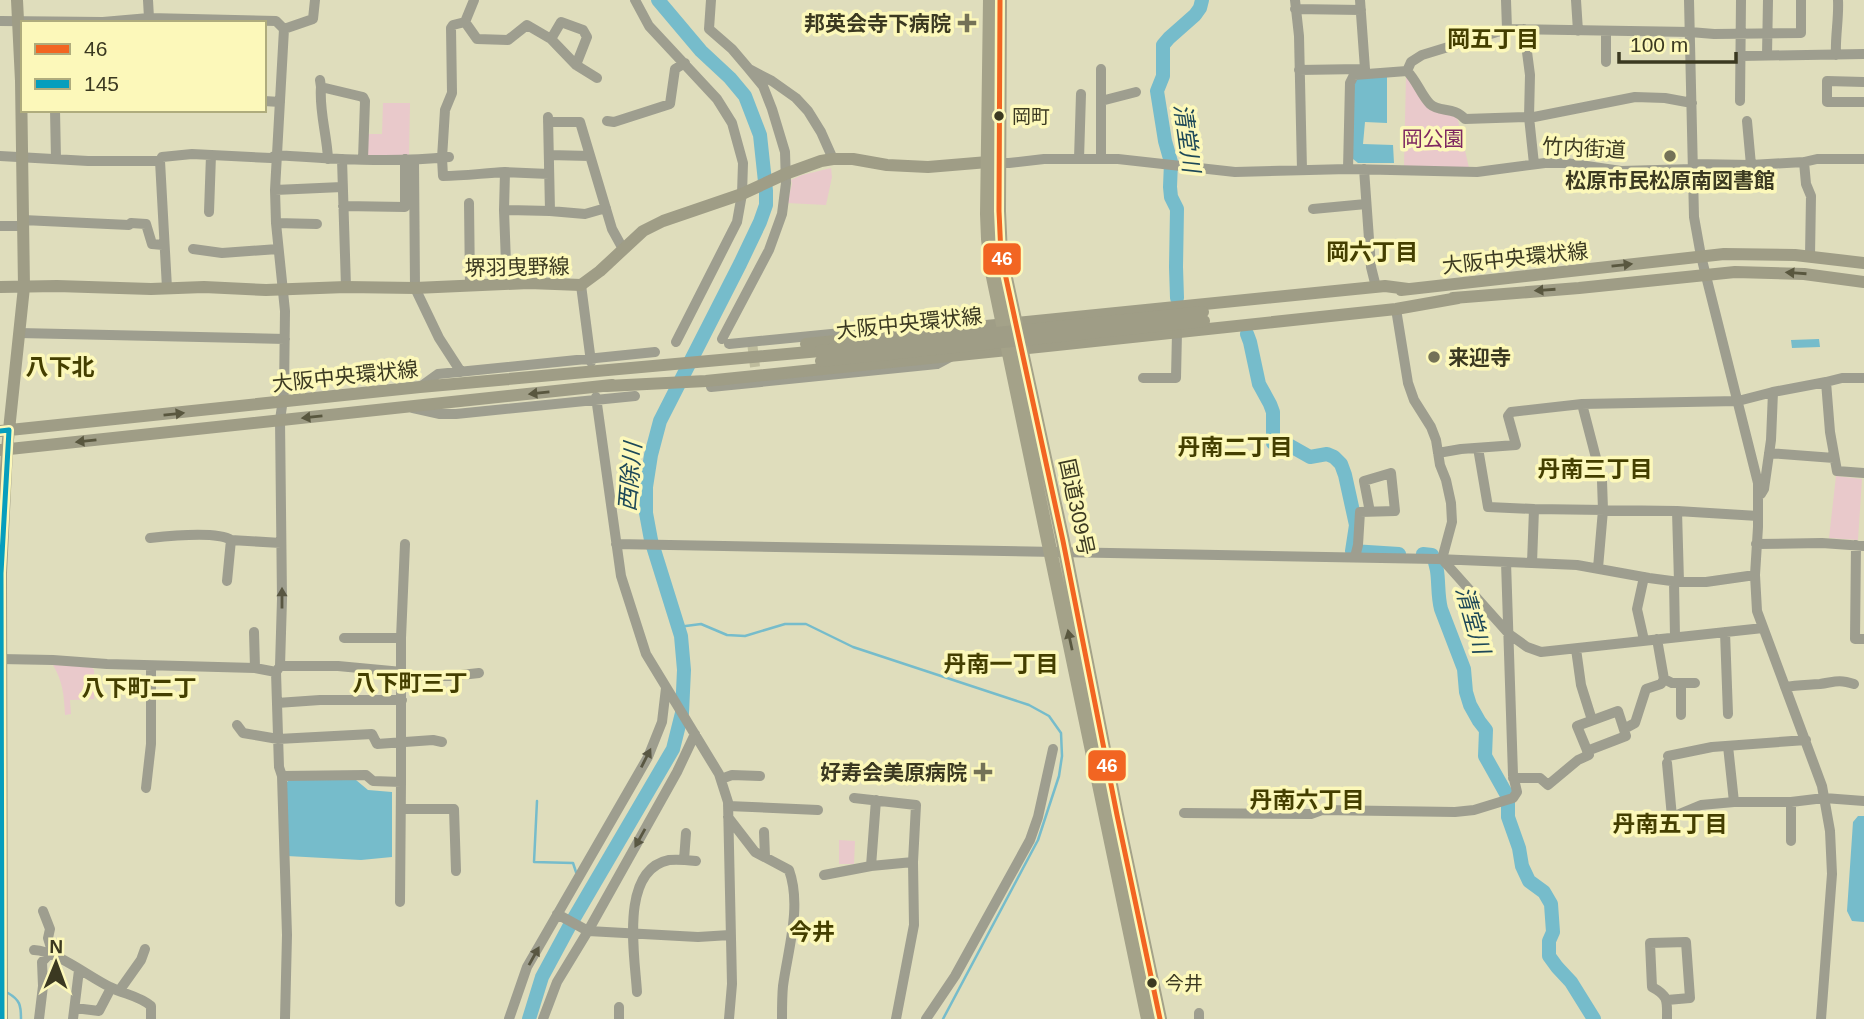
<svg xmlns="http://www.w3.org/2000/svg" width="1864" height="1019" font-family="Arial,'Noto Sans JP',sans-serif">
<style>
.green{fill:#e9c9cb}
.water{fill:#76bccb}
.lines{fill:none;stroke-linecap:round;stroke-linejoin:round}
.stream{stroke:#76bccb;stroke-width:2.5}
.river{stroke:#76bccb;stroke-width:14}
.minor-tunnel{stroke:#bebc9d;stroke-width:10;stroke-dasharray:10 5;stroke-linecap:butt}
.minor{stroke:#9e9e8f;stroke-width:10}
.major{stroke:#9f9d86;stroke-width:12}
.highway{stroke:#a4a289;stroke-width:14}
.major-bridge{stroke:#9f9d86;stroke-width:12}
.bus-1-casing{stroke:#fcf8ba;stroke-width:10}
.bus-2-casing{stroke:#fcf8ba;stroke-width:10}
.bus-1{stroke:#f26522;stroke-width:5}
.bus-2{stroke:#069ebd;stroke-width:5}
.oneway{fill:#59573f}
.oneway2{fill:#595742}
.oneway3{fill:#5a5840}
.poi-dot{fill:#747257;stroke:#fcf8ba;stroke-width:2.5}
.bus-dot{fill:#3b3921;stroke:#fcf8ba;stroke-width:2.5}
.labels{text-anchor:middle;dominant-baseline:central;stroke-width:7;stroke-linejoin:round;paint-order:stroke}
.bus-label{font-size:19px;fill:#3b3921;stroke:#fcf8ba;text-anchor:start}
.poi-label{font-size:21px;font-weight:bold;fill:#3b3921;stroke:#fcf8ba;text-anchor:end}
.park-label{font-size:21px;fill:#7f2861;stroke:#fcf8ba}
.street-label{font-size:21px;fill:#3b3921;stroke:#fcf8ba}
.neighbourhood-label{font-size:23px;font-weight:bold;fill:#443f00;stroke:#fcf8ba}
.water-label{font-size:23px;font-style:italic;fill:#1d4858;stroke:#fcf8ba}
.line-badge{stroke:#fcf8ba;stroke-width:2.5}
.badge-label{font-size:19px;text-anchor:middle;font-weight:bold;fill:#fff}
</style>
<rect width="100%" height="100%" fill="#dfddbc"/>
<!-- green -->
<path class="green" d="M1406 75 1421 96 1449 111 1458 120 1469 168 1404 166Z
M383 103H410L409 155H366L367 134H382Z
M831 168 832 177 826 205 787 203 792 184 791 180 802 175Z
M1836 476 1862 479 1858 540 1829 538Z
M53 665 91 666 94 670V699L70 700 71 714 65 715C64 695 63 682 53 665Z
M839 840 855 841 854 864H839Z"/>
<!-- water -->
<path class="water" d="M1387 76V123L1365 122 1363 144 1393 145 1394 163H1358L1353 159V84L1357 79Z
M1819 339 1820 347 1792 348 1791 340Z
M289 780H356L368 790 392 792V857L361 860 287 856 286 783Z
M1858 816H1864V922L1852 921 1847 911 1853 822Z"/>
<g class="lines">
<!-- stream -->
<path class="stream" d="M678 627 701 624 727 635 745 636 785 624H806L853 647 1029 705 1049 716 1061 733 1062 756 1059 776 1038 840 943 1019
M537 801 534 862 573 863 576 872
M8 993C20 1000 21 1005 21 1019"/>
<!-- river -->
<path class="river" d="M1177 298 1176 267 1177 209 1171 197 1170 187 1171 162 1165 141 1157 91 1163 76V45L1169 38 1195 15 1200 8 1202 0
M1247 334 1250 342 1259 384 1270 404 1273 412V443L1287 444 1310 457 1327 454 1334 457 1341 464 1345 475 1356 525 1352 551 1399 554
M1423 554 1432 555C1441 572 1436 590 1441 609L1464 669 1466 692 1470 705 1479 721 1486 730 1485 756 1508 797V817L1519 848 1522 866 1529 881 1544 892 1551 904 1553 932 1549 941V956L1557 967 1571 982 1594 1019
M529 1019 542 977 570 925 673 749 682 713 684 670 681 636 651 540 646 513V487L651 455 660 421 740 264 760 222 766 205V191L760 135 745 96 730 78 701 51 658 0"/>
<!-- minor-tunnel -->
<path class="minor-tunnel" d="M752 342 757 383"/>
<!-- minor -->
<path class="minor" d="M148 0 149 18
M474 0 465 22 453 25 451 28 452 93 445 110 442 158 443 176C464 176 484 173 505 172
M635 0 649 26 717 99 732 123 743 163 742 194 737 222 676 342
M711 0 709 29 732 49 749 69 772 81 796 98 808 111 821 132 833 159
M1295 0 1299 36 1302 170
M1360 0 1365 69
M1506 0 1507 29
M1576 0 1578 31
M1689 0 1694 217 1701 256 1758 483V527L1755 575 1757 611 1822 786 1830 831 1832 874 1821 1019
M1295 9 1361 10
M0 21 103 22 149 18 276 21 284 29 275 190 276 223 285 311 284 392 280 420 282 599 280 666 276 672 279 767 282 776 287 935 285 1019
M465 22 477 39 508 40 527 25 551 39 576 65 597 78
M284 29 313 19 315 0
M1524 29 1530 75 1529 117 1534 164
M551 39 561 22 583 30 587 37 576 65
M1767 55 1768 0
M1836 55C1835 36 1839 19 1838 0
M1741 56 1864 54
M1606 62V32
M1101 69V159
M1299 70 1361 69
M1407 71 1411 62 1422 55 1507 29 1690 32 1714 34 1801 33V0
M1407 71C1417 81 1421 95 1430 104 1440 113 1454 106 1465 119L1529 117
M320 80 321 87 363 97 365 101 363 159
M1864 82 1827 81V102H1864
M321 87C319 111 327 135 328 159
M264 101 280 102
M1101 101 1136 92
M1740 101 1741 0
M55 110 56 159
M548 117 550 211
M1529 118 1635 97 1665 98 1692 103
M607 121 614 122 670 104 675 69 685 63
M1747 121 1751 165
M548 122H580L612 229 623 249
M549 155 590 156
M0 156 88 161H160L162 157 192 154 271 158 276 155C333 159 392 163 449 157
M342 159 346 287
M1079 159 1081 94
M414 160 415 288 439 338 461 372
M160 161 167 288
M1804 162 1806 184 1811 196 1810 256
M999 163H1009L1044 159H1118L1235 172 1348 169 1477 172 1545 163H1566L1621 171 1693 169
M1693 164 1751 165 1804 162 1817 159H1864
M1348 169 1350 83 1354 75 1407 71
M1364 169 1371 267 1376 287
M275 190 342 187
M469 203 470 286
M343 206 405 207V159
M1313 209 1366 204
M504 210 550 211 585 214 606 208
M209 212 211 155
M23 220 129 225 131 223 146 224 152 244 163 245
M276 223 317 224
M0 226H24
M193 249 222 253 278 249
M506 263 504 210 505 172 549 174
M581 285 591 362
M1396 309 1408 383 1414 400 1431 427 1436 440 1440 465 1446 480 1451 503 1452 522 1442 559
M19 333 285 339
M722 339 769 250 782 214 786 183 785 152 772 109 763 86 749 69
M729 344 913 326 927 329
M1143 378H1176L1177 332
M1864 378H1842L1826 382 1830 432 1837 471 1864 473
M420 387 438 374 655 352
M711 387 937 364 950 357
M596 397 621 576 646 654 719 774 728 802 732 984 729 1019
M1582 404 1602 481 1603 510 1598 568
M413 408 440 414H456L635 396
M1478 448 1488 507 1534 509
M1438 453 1461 449 1516 445 1508 416 1511 412 1582 404 1738 401 1773 392
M1769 453 1834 458
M1761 494 1764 489 1771 440 1773 392 1826 382
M1677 511 1679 582
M150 538C168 536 217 531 231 540
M616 544 1437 559 1532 563 1534 509 1677 511 1758 516
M1756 544 1822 543 1864 546
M1856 545 1855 639H1864
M1355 557 1358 545 1360 512 1395 511 1391 473 1364 481 1370 512
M1442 559 1509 634 1527 647 1541 652 1763 628
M1532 563 1577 565 1649 578 1679 582H1706L1755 575
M1644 577 1637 609 1644 640
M227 581 231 540 281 543
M1674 581 1675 637
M254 632 255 668
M1725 632 1728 714
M344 638H401
M1576 649 1581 685 1592 720
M1 659 53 660 107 664 255 668 276 672
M280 666H338L402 672
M402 676H452L479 673
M1664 679 1672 683H1695
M1785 687C1797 685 1808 685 1820 684 1835 682 1838 679 1854 684
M277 703 320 700H402
M1681 715V683
M237 725 243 733 278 739 372 734 377 744 433 740 442 742
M1624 729 1635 723 1646 689 1661 684 1664 679 1657 639
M1728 746 1734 802
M1668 756 1712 747 1806 740
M1667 763 1672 817 1701 805 1734 802H1791L1824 798 1864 801
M282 776 366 775 373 781 401 782V638L405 544
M1513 778H1540L1548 785 1578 760 1589 755 1577 726 1618 711 1626 736 1587 751
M721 779 732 775 760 776
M146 788 151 744V666
M854 798 916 805 913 862 914 925 896 1019
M1791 802V841
M728 806 818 810
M401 809H454L456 871
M1184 813 1311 814 1322 810 1455 812 1474 810 1513 798 1517 792 1513 775 1506 562
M728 817 755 852 789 870C802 906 788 949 783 986 782 996 782 1008 782 1019
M764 832 765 857
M684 860 686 833
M871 866 876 800
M824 875 871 866 913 862
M400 902 401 782
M557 914 588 931 698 937 730 935
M34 950C57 951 89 977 110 987 123 994 140 996 151 1006V1019
M119 991 141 960 145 949
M637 992C635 957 619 870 669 860 678 859 687 860 696 861
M1667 1000 1690 998 1686 942 1650 943 1652 987C1669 996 1667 1001 1667 1019
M619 1007V1019
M75 1008 99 1011 111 988
M1199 1013V1019
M39 1019 43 986 42 962 52 951 48 938 50 929 43 911
M73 1019 79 970
M509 1019 527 967 648 757 662 722 666 688
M543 1019 557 982 588 931 677 772 695 734
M926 1019 955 976 1030 840 1038 817 1053 749"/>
<!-- major -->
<path class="major" d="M0 287 57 286 151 289 204 287 266 290 346 287 415 288 529 283 581 285 600 271 643 231 663 221 742 194 785 174 821 161 833 159H853L887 165 928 167 988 162 997 163
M1401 290 1724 254 1795 255 1864 263
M1453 298 1579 288 1735 272 1804 274 1864 282
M806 344 1385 286 1408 289
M607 386 706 381 1038 347 1396 309 1458 298
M0 431 420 387 820 351
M0 450 612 385
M2 1019 1 573 7 449 24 287 21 81 17 0"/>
<!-- highway -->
<path class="highway" d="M990 0 987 214 988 239 992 272 1148 1019
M1000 0 999 211 1001 255 1063 541 1117 815 1160 1019"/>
<!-- major-bridge -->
<path class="major-bridge" d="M820 351 1203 312
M821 361 1204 321"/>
<defs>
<path id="bus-1" d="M1000 0 999 211 1001 255 1063 541 1117 815 1160 1019"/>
<path id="bus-2" d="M0 431 9 430 1 573 2 1019"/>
</defs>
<!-- bus-1 casing -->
<use href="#bus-1" class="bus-1-casing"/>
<!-- bus-2 casing -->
<use href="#bus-2" class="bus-2-casing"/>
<!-- bus-1 -->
<use href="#bus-1" class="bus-1"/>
<!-- bus-2 -->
<use href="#bus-2" class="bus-2"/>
</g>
<!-- one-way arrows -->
<defs><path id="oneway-solid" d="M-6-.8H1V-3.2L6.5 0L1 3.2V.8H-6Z" transform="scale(1.75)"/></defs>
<g class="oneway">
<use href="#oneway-solid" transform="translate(1622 265) rotate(-6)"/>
<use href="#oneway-solid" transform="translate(1796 273) rotate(-176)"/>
<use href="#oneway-solid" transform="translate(1545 290) rotate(176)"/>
<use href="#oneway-solid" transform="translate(539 393) rotate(174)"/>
<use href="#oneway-solid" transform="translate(174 414) rotate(-6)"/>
<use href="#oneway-solid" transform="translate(312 417) rotate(174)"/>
<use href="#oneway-solid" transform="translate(86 441) rotate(174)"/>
</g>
<g class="oneway2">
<use href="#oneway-solid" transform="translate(282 598) rotate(-90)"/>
<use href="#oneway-solid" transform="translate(646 758) rotate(-63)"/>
<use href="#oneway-solid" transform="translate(640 838) rotate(119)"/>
<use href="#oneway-solid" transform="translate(534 956) rotate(-61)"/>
</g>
<use class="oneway3" href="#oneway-solid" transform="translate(1070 640) rotate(-102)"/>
<!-- markers -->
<g class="poi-dot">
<path d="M963.5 12.5h7v7h7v7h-7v7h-7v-7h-7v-7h7z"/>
<circle cx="1670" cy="156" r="7"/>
<circle cx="1434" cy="357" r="7"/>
<path d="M979.5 761.5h7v7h7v7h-7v7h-7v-7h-7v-7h7z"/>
</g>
<g class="bus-dot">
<circle cx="999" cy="116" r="6"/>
<circle cx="1152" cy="983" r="6"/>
</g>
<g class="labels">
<!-- bus labels -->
<g class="bus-label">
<text x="1012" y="116">岡町</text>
<text x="1165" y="983">今井</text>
</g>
<!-- poi labels -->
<g class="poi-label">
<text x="951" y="23">邦英会寺下病院</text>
<text x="1670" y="180" text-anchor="middle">松原市民松原南図書館</text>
<text x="1448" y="357" text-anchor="start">来迎寺</text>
<text x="967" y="772">好寿会美原病院</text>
</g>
<!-- park labels -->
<g class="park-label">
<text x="1433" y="138">岡公園</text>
</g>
<!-- street labels -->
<g class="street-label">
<text transform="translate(1584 148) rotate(3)">竹内街道</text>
<text transform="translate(1515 258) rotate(-6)">大阪中央環状線</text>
<text transform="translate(517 267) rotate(-1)">堺羽曳野線</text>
<text transform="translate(909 323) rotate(-6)">大阪中央環状線</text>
<text transform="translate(345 376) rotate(-6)">大阪中央環状線</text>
<text transform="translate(1077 507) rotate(78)">国道309号</text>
</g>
<!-- neighbourhood labels -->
<g class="neighbourhood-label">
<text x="1493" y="39">岡五丁目</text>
<text x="1372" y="252">岡六丁目</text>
<text x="60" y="367">八下北</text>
<text x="1235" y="447">丹南二丁目</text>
<text x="1595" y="469">丹南三丁目</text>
<text x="1001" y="664">丹南一丁目</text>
<text x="410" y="683">八下町三丁</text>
<text x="139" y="688">八下町二丁</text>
<text x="1307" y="800">丹南六丁目</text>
<text x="1670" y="824">丹南五丁目</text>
<text x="812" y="932">今井</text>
</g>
<!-- water labels -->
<g class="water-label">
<text transform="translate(1187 138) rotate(82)">清堂川</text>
<text transform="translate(630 477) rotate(-85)">西除川</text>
<text transform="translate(1473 620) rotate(74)">清堂川</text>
</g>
</g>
<g class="line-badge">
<rect x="982" y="242" width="40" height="34" rx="7" fill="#f26522"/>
<rect x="1087" y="749" width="40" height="33" rx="7" fill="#f26522"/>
</g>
<g class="badge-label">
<text x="1002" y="265">46</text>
<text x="1107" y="772">46</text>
</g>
<!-- legend -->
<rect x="21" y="21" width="245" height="91" fill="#fcf8ba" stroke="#afac7d" stroke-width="2"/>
<rect x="35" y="44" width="35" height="10" fill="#f26522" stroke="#afac7d" stroke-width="2"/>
<text x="84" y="56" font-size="21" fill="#3b3921">46</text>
<rect x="35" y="79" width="35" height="10" fill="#069ebd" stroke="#afac7d" stroke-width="2"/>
<text x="84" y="91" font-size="21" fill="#3b3921">145</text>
<!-- north arrow -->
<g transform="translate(56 963) rotate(1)" stroke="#fcf8ba" stroke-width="5" paint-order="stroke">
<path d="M0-5L12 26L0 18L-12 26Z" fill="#3b3921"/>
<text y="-10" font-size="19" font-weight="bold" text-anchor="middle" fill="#3b3921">N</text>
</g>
<!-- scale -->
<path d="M1619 52v10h117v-10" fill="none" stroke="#3b3921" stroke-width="3.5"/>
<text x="1630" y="52" font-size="21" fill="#3b3921" stroke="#fcf8ba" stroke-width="5" paint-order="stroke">100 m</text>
</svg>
